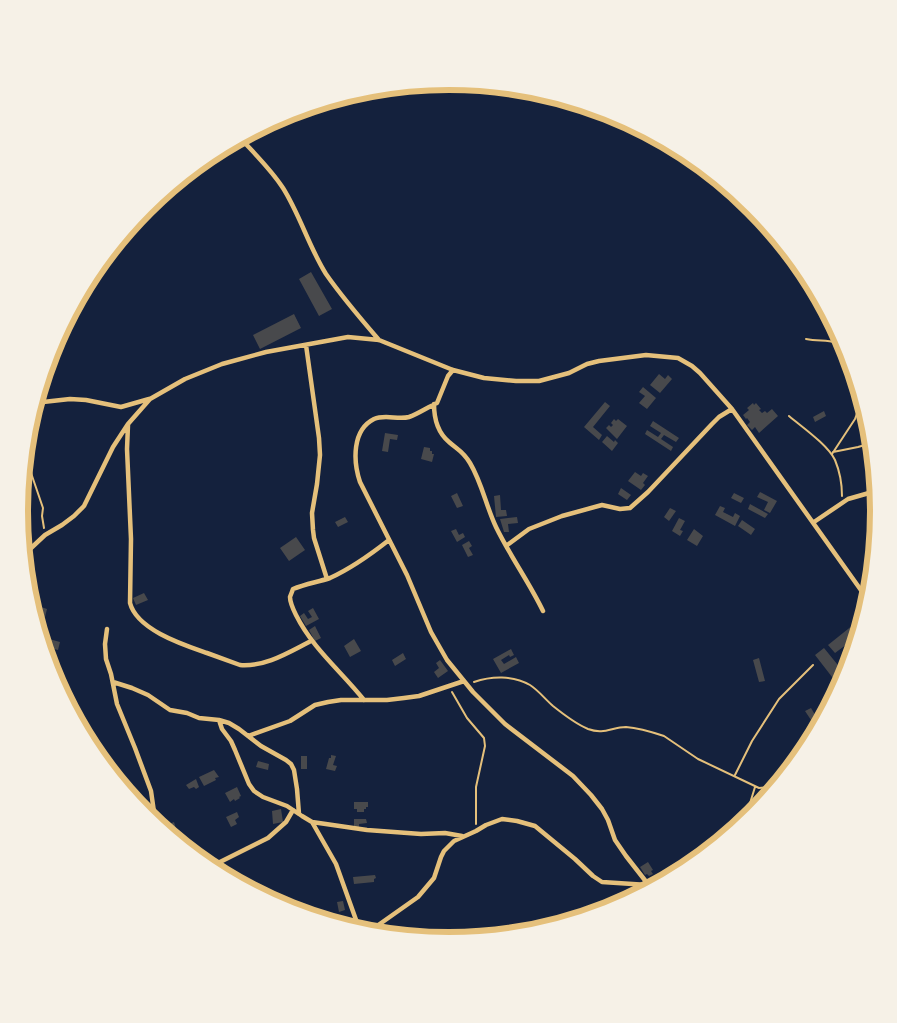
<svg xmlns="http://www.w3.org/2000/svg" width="897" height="1023" font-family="Literata,serif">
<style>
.building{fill:#48494c}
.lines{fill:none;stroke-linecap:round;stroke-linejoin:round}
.path{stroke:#e5c07b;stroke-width:2}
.minor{stroke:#e5c07b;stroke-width:4.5}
.rim{fill:none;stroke:#e5c07b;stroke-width:6}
</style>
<rect width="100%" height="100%" fill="#14213d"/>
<!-- building -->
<path class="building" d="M311 272 332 309 319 316 299 279Z
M294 314 301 328 260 349 253 335Z
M659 374 665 379 668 375 672 379 660 393 650 385Z
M643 387 656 398 647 409 639 403 645 396 639 392Z
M605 402 610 406 593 427 602 435 599 440 584 427Z
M753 403 754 405 756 403 761 409 759 410 762 413 765 411 767 413 772 409 778 416 759 433 755 427 752 430 747 425 750 422 747 418 746 419 743 415 749 410 747 408Z
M824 411 826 416 815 422 813 417Z
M614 419 616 421 618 419 627 426 617 439 606 428 609 425 611 427 613 425 611 423Z
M653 421 679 438 676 442 664 435 661 439 673 447 671 451 645 434 647 430 658 437 661 433 650 426Z
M385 433 398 435 397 440 390 439 388 452 382 451Z
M607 436 614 442 615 440 618 443 612 451 602 442Z
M424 447 430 448V451H432V454H434L432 462 421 459Z
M635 472 641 476 643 473 648 476 643 483 645 485 641 490 628 481Z
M621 488 631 495 627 500 618 494Z
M760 492 777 501 770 513 764 510 768 502 757 497Z
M457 493 463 506 457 508 451 496Z
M734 493 744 498 741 503 731 498Z
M500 495 501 510H506L507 516 496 517 494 496Z
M750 504 768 514 765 518 748 509Z
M720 506 725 508 723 512 733 517 735 513 740 516 735 526 715 515Z
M670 508 676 511 669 521 664 517Z
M345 517 348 522 338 527 335 522Z
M517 517 518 523 508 524 509 532H504L500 519Z
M679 518 685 521 680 530 683 531 680 536 672 531Z
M742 520 755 529 751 535 738 526Z
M456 529 459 535 463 533 465 537 457 542 451 531Z
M694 529 703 536 697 546 687 540Z
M296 537 305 550 289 561 280 548Z
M469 541 472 546 469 548 473 555 468 557 462 545Z
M144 593 148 600 136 605 133 598Z
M38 606 47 609 45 617H41L42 613 36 611Z
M313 608 319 619 306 626 300 616 304 613 308 619 312 617 308 611Z
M863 617 858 636 835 653 828 645Z
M315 626 321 638 315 641 309 630Z
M49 639 60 642 58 650 47 647Z
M354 639 361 651 350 657 344 646Z
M824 648 846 675 841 684 839 686 815 655Z
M511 649 514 655 510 657 509 655 501 660 504 664 516 657 519 663 501 673 493 659Z
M403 653 406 659 395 666 392 660Z
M759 658 765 681 759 682 753 660Z
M440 660 448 671 438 678 434 672 439 668 436 663Z
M832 695 834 698 827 710 822 701Z
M811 708 820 723 817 729 805 711Z
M331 755 336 756 333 765 337 766 335 771 326 769 329 758H331Z
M301 756H307V769H301Z
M258 761 269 764 268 770 256 767Z
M214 770 219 777 215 778 216 780 204 786 199 777Z
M196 779 199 787 196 789 194 787 189 789 186 785Z
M237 787 241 796 239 797 240 798 235 801 234 799 230 802 225 793Z
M354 802H368V807H366V809H364V812H357V809H354Z
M281 809 283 822 273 824 272 811Z
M237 812 239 817 235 820 237 824 231 827 226 817Z
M354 819H366L367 823 359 824V827H354Z
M174 822 176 829 167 833 164 831 162 827Z
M648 862 653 870 651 871 653 874 649 876 647 874 645 875 640 867Z
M375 875 376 878 374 879V882L354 884 353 877Z
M343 901 345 910 339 912 337 902Z
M348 918 350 928 338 925 337 921Z"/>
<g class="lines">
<!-- path -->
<path class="path" d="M806 339C825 343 836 335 848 355
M832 341 833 324
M789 416C802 427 828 445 835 460 840 472 842 483 842 496
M833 452 858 447 872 443
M832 454 855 419 862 400
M24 456 28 460 30 470 43 508 42 516 44 528
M474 682C491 676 513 675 530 685 538 690 545 699 553 706 563 714 576 724 588 729 604 735 612 727 626 727 639 728 652 732 664 736L698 759 759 788 776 786
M452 692 467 718 484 738 485 746 476 787V824
M735 775 752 741 779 699 813 665
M744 823 755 787"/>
<!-- minor -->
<path class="minor" d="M239 138 243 141C257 156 272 171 283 188 300 215 309 247 326 274 342 297 360 318 379 340
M306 345 319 438 320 455 317 484 312 513 313 530 314 538 327 579
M453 370 448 376 437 403C428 407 418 414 409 417 398 420 385 414 374 419 352 430 353 461 360 482L407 575 431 632 447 660 473 692 505 724 573 776 591 795 602 809 608 820 615 840 626 856 651 888
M34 403 70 399 86 400 121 407 149 399
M434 404C434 419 437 432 449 442 458 450 463 451 470 463 482 483 486 506 496 527 510 556 529 582 543 611
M128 425 127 449 131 539 130 603C137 630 184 645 207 653 218 657 229 661 240 665 266 667 289 652 311 641
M814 522 848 499 876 491
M506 546 529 529 562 516 602 505 620 509 630 508 648 492 712 424 719 417 732 409
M29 550C33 572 34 581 30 604
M23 558 29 550 45 535 62 525 74 516 84 506 113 447 128 424 150 399 185 379 222 364 266 352 348 337 379 340 453 370 484 378 516 381H539L569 373 587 364 599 361 646 355 678 358 692 366 700 373 732 409 868 600
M107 629 105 644 106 659 111 674 117 704 135 748 151 791 154 812 152 822
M113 682 132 688 148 695 170 710 187 713 199 718 219 720 229 723 239 729 261 746 286 760 291 764 294 770 297 789 299 814
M364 700C341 671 313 649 296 615 293 609 290 603 290 597 291 594 292 592 293 589 305 584 318 582 330 578 352 568 370 555 389 540
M219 720 222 729 231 741 235 750 249 784 254 791 263 797 287 806 302 816 312 822 367 830 421 834 445 833 462 836
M248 736 290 721 315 705 328 702 341 700H387L404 698 419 696 464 681
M312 822 336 864 360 931
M208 868 268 838 286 822 293 810
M367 933 418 897 434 878 441 857 444 851 454 841 476 831 486 825 502 819 517 821 535 826 575 859 593 876 602 882 648 885"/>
</g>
<!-- crop -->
<path d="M0 0H897V1023H0ZM28 511a421 421 0 1 1 842 0a421 421 0 1 1-842 0Z" fill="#f6f1e7" fill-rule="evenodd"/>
<path class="rim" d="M28 511a421 421 0 1 1 842 0a421 421 0 1 1-842 0Z"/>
</svg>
